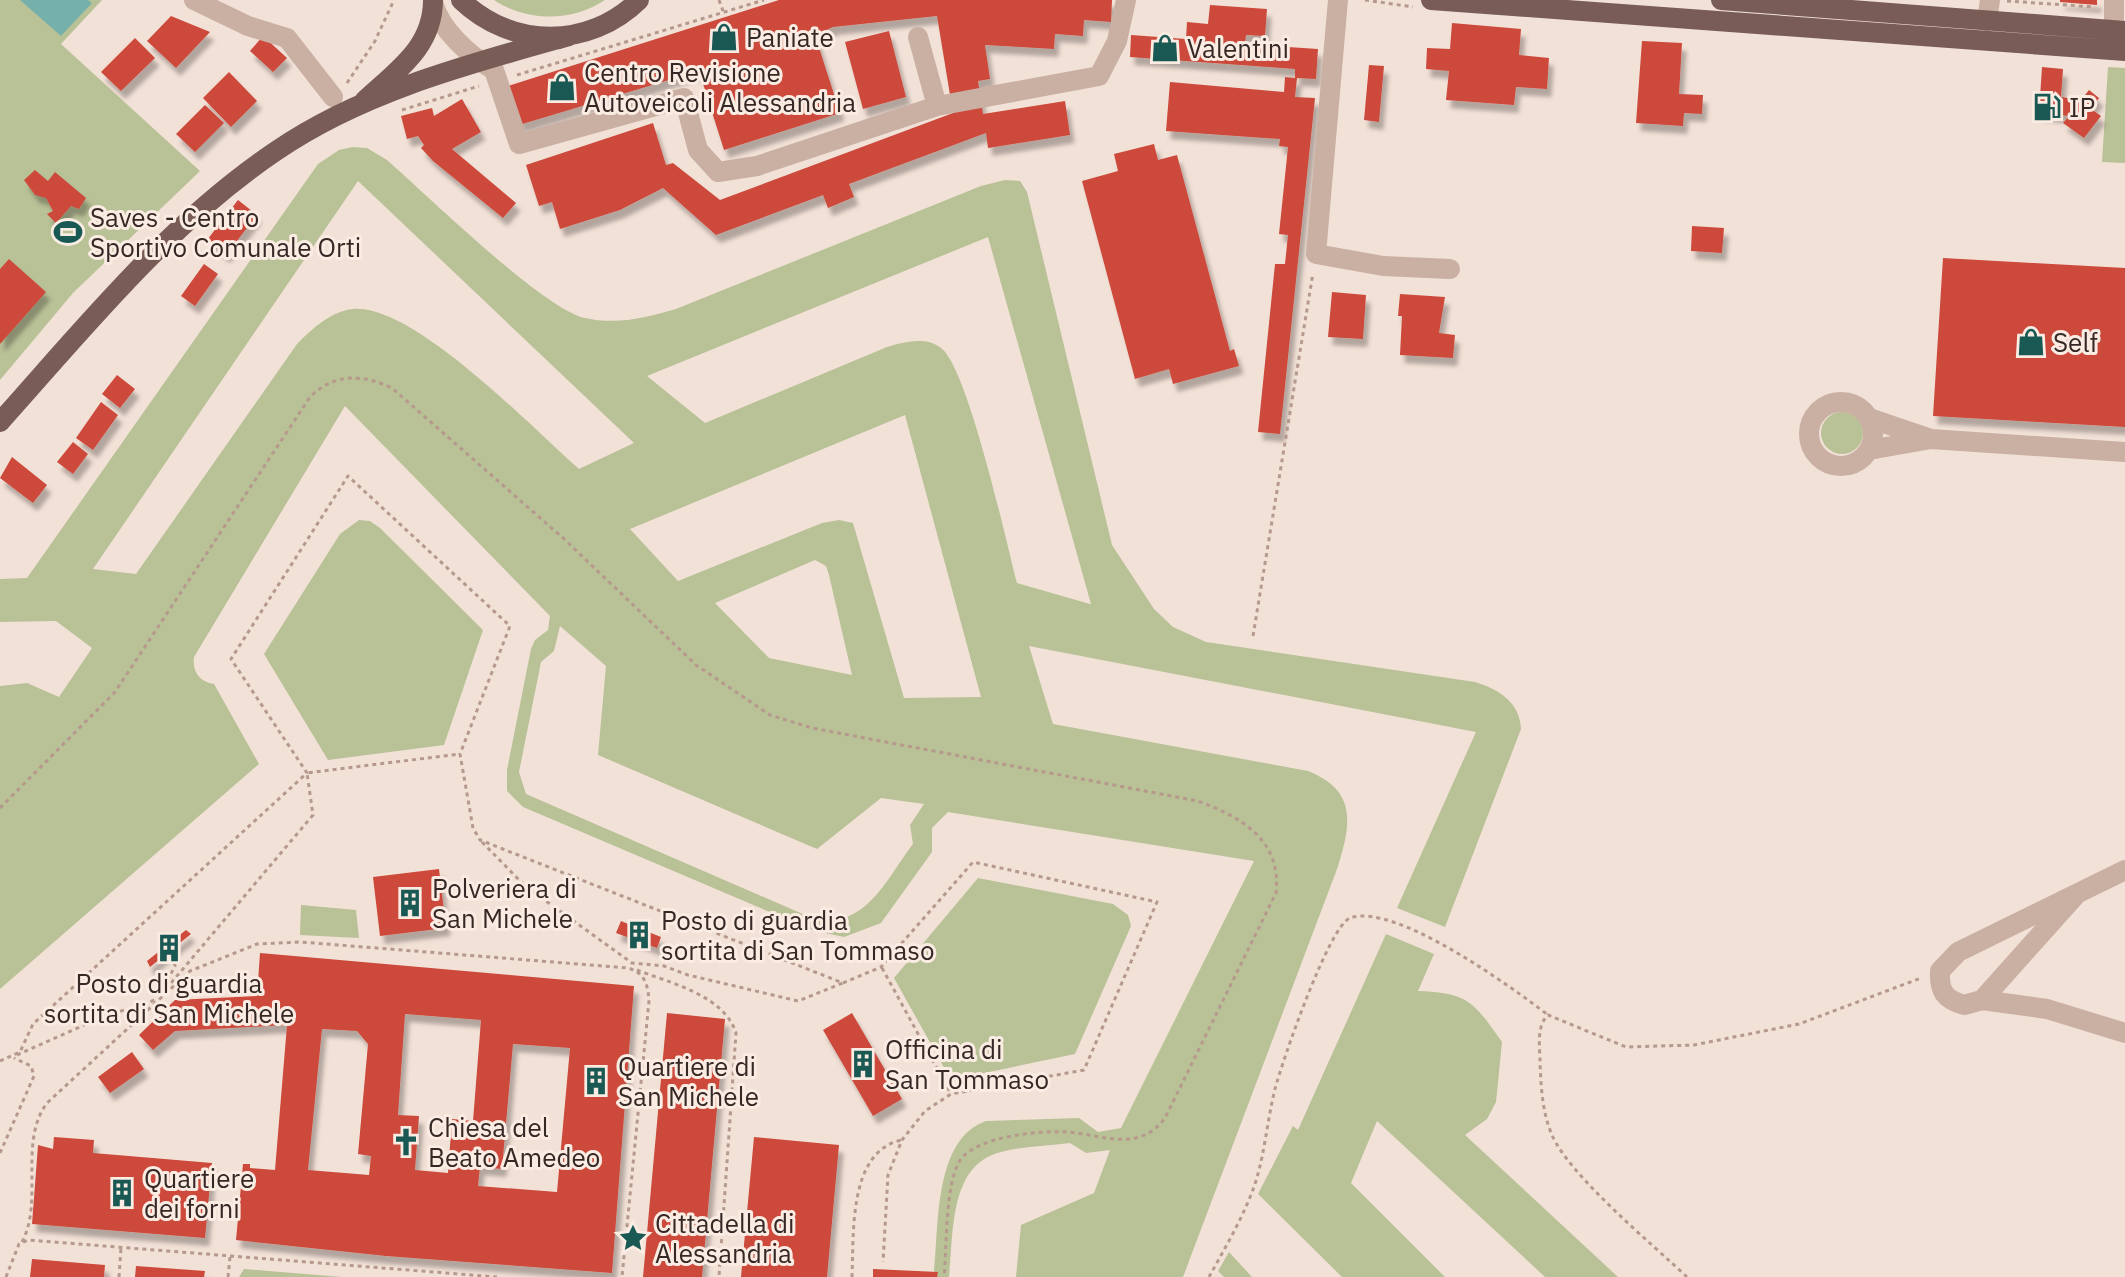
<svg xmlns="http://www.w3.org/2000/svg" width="2125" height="1277" font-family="'IBM Plex Sans',sans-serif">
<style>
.green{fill:#b9c197;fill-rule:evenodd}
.water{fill:#75b0aa}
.building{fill:#cc493b;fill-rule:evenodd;filter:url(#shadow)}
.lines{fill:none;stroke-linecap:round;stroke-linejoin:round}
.path{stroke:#b6998d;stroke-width:3;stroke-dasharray:4 4;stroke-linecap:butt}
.minor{stroke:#caafa3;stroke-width:20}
.major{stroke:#785c55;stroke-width:20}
.labels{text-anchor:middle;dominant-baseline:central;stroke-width:6;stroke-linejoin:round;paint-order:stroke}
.poi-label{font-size:26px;fill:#352825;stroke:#faece3;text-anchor:start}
</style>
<defs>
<filter id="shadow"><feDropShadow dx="4.5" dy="8" stdDeviation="2" flood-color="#0004"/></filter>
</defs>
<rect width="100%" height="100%" fill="#f2e1d7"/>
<!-- green -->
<path class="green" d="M0 0H102L61 44 200 171 73 293 0 380Z
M494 0H605C572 22 527 22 494 0Z
M2108 67 2125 68V163L2102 162Z
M353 147 367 148 387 160C426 194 543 309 585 318 616 325 646 318 676 309L981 186 1005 180 1020 181 1027 192 1112 545 1154 609 1173 627 1206 642 1475 682C1498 689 1520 702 1521 729L1445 927 1397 908 1476 732 1029 646 1053 724 1308 771C1358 791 1351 825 1337 869L1183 1277H1016L1021 1225 1094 1193 1110 1150 1086 1153 1070 1143C1047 1146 1023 1146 1001 1152 948 1165 954 1235 949 1277H937V1272H934C939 1225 934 1139 986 1121L1079 1118 1098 1132 1121 1128 1254 861 948 812 932 828V852L881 923 844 937 812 930 523 807 507 791V770L531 649 535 640 548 630 550 616 345 406 194 657C192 671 199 682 214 684L259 764 0 989V686L27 683 59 697 92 648 56 621 0 622V579L27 578 318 164 339 150ZM358 181 634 443 579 469C532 428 414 304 353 309 331 311 312 329 297 344L136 574 93 569ZM988 237 1091 604H1090L1017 583C1006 541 968 368 941 348 926 336 904 342 887 347L705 423 647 376ZM905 415 981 697 904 698 853 523 839 520 822 523 678 581 630 529ZM815 560 826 566 829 575 852 675 769 658 715 603ZM560 626 606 666 598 755 817 849 881 798 924 804 910 825 913 844C886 879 866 931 812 918L526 794 519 772 541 662 554 651Z
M1821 433a21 21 0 1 1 42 0a21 21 0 1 1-42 0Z
M359 520 370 521 380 528 483 630 444 745 328 760 264 654 340 534Z
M978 878 1113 904 1128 915 1131 926 1075 1054 951 1080 894 978Z
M301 905 356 910 359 938 300 935Z
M1386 934 1434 954 1418 991C1468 993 1473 1001 1502 1042L1496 1102 1487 1119 1465 1135 1618 1277H1545L1377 1121 1351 1183 1445 1277H1342L1258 1194 1293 1126 1298 1130Z
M1229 1252 1252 1277H1224L1218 1271Z
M244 1269 342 1277H239Z"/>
<!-- water -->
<path class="water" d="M20 0H88L92 3 61 36Z"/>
<!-- building -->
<path class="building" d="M779 0H1112L1111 22 1084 20 1083 36 1055 34 1054 49 985 45 990 79 978 81 983 114 1065 101 1070 135 988 148 986 133 849 184 854 197 828 208 823 195 716 235 663 188 620 210 560 229 552 202 539 206 526 165 653 123 666 165 673 163 720 200 953 113 937 16 833 27 815 35 840 113 724 150 699 71 519 125 508 86Z
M2060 0H2097V5L2060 2Z
M1210 5 1267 9 1265 36 1246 35 1245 44 1318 49 1316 79 1297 78 1295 97 1315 98 1280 434 1258 432 1275 264H1285L1288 235 1279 234 1288 147 1279 146 1280 139 1166 131 1170 82 1284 92 1285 77 1295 78V69L1130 57 1131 35 1186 39 1187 22 1208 24Z
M171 16 210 32 176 68 147 41Z
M1452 23 1521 29 1519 55 1549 58 1547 89 1516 87 1514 105 1446 100 1449 71 1426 69 1427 48 1450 49Z
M889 31 906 97 863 109 845 42Z
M263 36 287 58 273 72 250 51Z
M135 38 155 58 121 91 101 72Z
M1642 41 1682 43 1679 94 1703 95 1702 114 1684 113 1683 126 1636 123Z
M1369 65 1384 66 1379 122 1364 120Z
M2042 67 2063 69 2061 97 2081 100 2089 90 2099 98 2091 109 2101 116 2084 138 2063 123 2069 116 2039 113Z
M229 72 257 101 231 127 203 98Z
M462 99 481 132 452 149 516 203 503 218 433 161 421 148 424 145 418 136 407 139 401 116 432 108 434 116Z
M205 105 224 123 195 152 176 134Z
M1154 144 1158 160 1177 155 1230 351 1234 349 1239 366 1173 384 1169 369 1135 379 1082 181 1118 171 1114 154Z
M35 170 48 181 55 172 86 198 79 209 71 206 56 223 47 214 53 211 46 198 35 195 24 180Z
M238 200 257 215 226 255 207 240Z
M1692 226 1724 228 1722 253 1691 251Z
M1943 258 2125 268V427L1933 416Z
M9 259 46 292 0 344V269Z
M204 264 218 274 195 306 181 296Z
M1332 292 1366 295 1363 339 1328 337Z
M1400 294 1445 297 1439 333 1455 335 1453 358 1400 355 1402 316H1398Z
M117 375 135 389 120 408 102 394Z
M101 402 118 415 93 450 76 438Z
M73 442 88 454 73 474 57 462Z
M12 457 47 485 33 503 0 478Z
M439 869 446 928 380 936 373 877Z
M621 921 661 937 657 948 616 933Z
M186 930 191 934 150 967 147 961Z
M260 953 634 986 612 1273 386 1256 236 1240 243 1164H250V1168L275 1170 287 1025 175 1031 153 1050 139 1035 175 1000 257 996ZM405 1014 481 1020 473 1121 452 1119 448 1173 415 1170 419 1116 398 1115ZM322 1029 357 1031 368 1044 358 1154 371 1156 369 1175 308 1170ZM513 1044 570 1048 557 1192 478 1186 480 1167 502 1169Z
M667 1013 725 1019 702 1277H643Z
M852 1013 902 1099 873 1116 823 1030Z
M132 1052 144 1069 110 1093 98 1077Z
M54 1137 94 1140 93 1153 212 1163 205 1238 32 1224 38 1145 53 1149Z
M754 1137 839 1145 827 1277H741Z
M32 1259 105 1265 104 1277H30Z
M136 1266 205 1271 204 1277H135Z
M873 1269 938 1272 937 1277H873Z"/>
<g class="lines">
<!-- path -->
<path class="path" d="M719 0 723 11
M1365 0 1413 7
M2007 1 2095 7
M517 75 764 0
M347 83 375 41 394 0
M402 110 479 86
M1253 636 1313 273
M0 808 115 692 310 397C334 373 363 374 392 388L563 538 696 665 770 715 812 728 1198 801C1241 817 1282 840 1276 893L1165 1118C1139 1153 1103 1135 1068 1132 1041 1130 974 1136 959 1162 945 1187 947 1247 944 1277
M482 842 525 886 632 963 664 966 688 975 798 1001 843 983
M882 968 951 1094
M637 970C670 983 724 995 736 1033L719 1277
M166 989 313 815 307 773 459 754
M160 995 175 966 171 950
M17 1055 100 1018 155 1000
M0 1061 20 1052 33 1024 307 773 231 659 348 476 510 626 460 754 473 828 480 840 843 983 881 967 973 862 1157 902 1084 1070 951 1094 925 1111 902 1140 888 1175 883 1262
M0 1153 34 1076 31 1066 14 1058
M22 1242C44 1201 18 1142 47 1103L190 971 257 944 301 942 628 968C645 973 648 985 649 1001L622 1277
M6 1277 19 1244 28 1240 497 1277
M119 1277 121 1248
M228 1277 230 1257
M852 1277C854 1233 848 1151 902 1140
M1209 1277C1225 1248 1244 1216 1255 1184 1265 1153 1267 1121 1275 1089 1282 1062 1329 926 1350 918 1395 902 1513 988 1548 1015
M1687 1277C1652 1244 1569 1175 1552 1135 1542 1112 1541 1086 1540 1062 1540 1047 1536 1026 1548 1015L1626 1047 1694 1045 1799 1024 1921 978"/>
<!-- minor -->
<path class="minor" d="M194 0 248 26 287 38 333 97
M1338 0 1316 254 1383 266 1450 269
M433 2C440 30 470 56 494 70L519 144 684 98 698 150 718 172 757 166 937 106 918 37
M1987 21 1990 0
M2114 30V0
M937 106 1099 76 1117 41 1126 0
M1809 434a32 32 0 1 1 64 0a32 32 0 1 1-64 0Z
M1931 439 2125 452
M1869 450 1931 439 1869 418
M2075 896 1982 1000 1964 1005C1944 999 1939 991 1940 971L1958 952 2125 870
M1982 1000 2047 1009 2125 1033"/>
<!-- major -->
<path class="major" d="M461 0C512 49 589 49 639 0
M1431 0 2125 51
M1721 0 2125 31
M364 101C396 71 433 48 433 0
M0 422C86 326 168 224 276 151 362 92 469 64 569 36"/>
</g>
<!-- icons -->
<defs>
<symbol id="shop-bare" viewBox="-9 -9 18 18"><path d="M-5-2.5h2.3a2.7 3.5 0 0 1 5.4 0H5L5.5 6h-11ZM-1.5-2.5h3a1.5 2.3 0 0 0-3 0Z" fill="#195853" stroke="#faece3" stroke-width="2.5" paint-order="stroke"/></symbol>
<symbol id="fuel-bare" viewBox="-9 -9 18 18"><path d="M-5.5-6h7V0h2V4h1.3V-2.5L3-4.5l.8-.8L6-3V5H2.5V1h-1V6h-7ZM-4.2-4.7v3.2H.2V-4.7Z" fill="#195853" stroke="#faece3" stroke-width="2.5" paint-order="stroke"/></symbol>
<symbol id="stadium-bare" viewBox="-9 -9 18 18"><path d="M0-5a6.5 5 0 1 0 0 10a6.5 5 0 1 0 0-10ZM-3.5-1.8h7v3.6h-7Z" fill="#195853" stroke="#faece3" stroke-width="2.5" paint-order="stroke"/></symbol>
<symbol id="building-bare" viewBox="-9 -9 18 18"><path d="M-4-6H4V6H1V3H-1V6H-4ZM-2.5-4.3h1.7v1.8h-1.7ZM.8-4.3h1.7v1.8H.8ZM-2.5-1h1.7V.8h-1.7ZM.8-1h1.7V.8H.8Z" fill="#195853" stroke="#faece3" stroke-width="2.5" paint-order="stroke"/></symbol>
<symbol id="church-bare" viewBox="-9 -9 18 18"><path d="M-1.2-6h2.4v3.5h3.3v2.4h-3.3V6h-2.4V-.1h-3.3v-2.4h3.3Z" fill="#195853" stroke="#faece3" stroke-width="2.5" paint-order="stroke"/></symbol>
<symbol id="sight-bare" viewBox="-9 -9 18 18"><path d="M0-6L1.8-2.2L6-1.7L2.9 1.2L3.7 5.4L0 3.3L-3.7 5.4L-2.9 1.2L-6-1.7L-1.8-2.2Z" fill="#195853" stroke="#faece3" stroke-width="2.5" paint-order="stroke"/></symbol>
</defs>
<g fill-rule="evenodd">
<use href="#shop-bare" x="704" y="17" width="40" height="40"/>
<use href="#shop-bare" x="1145" y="28" width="40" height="40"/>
<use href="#shop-bare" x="542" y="67" width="40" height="40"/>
<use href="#fuel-bare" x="2027" y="87" width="40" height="40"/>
<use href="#stadium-bare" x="48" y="212" width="40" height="40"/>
<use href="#shop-bare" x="2011" y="322" width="40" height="40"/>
<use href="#building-bare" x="390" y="883" width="40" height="40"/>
<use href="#building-bare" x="619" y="915" width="40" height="40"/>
<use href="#building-bare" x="149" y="928" width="40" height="40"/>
<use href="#building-bare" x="843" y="1044" width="40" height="40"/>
<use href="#building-bare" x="576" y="1061" width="40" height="40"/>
<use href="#church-bare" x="386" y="1122" width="40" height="40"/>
<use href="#building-bare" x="102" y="1173" width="40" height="40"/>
<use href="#sight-bare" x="613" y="1218" width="40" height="40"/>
</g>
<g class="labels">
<!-- poi labels -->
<g class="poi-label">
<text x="746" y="37">Paniate</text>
<text x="1187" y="48">Valentini</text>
<text x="584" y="72">Centro Revisione<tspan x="584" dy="30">Autoveicoli Alessandria</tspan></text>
<text x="2069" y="107">IP</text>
<text x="90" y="217">Saves - Centro<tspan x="90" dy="30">Sportivo Comunale Orti</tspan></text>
<text x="2053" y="342">Self</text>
<text x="432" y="888">Polveriera di<tspan x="432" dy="30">San Michele</tspan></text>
<text x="661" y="920">Posto di guardia<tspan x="661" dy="30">sortita di San Tommaso</tspan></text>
<text x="169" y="983" text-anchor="middle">Posto di guardia<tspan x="169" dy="30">sortita di San Michele</tspan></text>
<text x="885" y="1049">Officina di<tspan x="885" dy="30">San Tommaso</tspan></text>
<text x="618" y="1066">Quartiere di<tspan x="618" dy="30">San Michele</tspan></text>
<text x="428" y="1127">Chiesa del<tspan x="428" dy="30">Beato Amedeo</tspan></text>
<text x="144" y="1178">Quartiere<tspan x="144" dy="30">dei forni</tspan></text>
<text x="655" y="1223">Cittadella di<tspan x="655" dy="30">Alessandria</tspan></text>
</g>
</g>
</svg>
